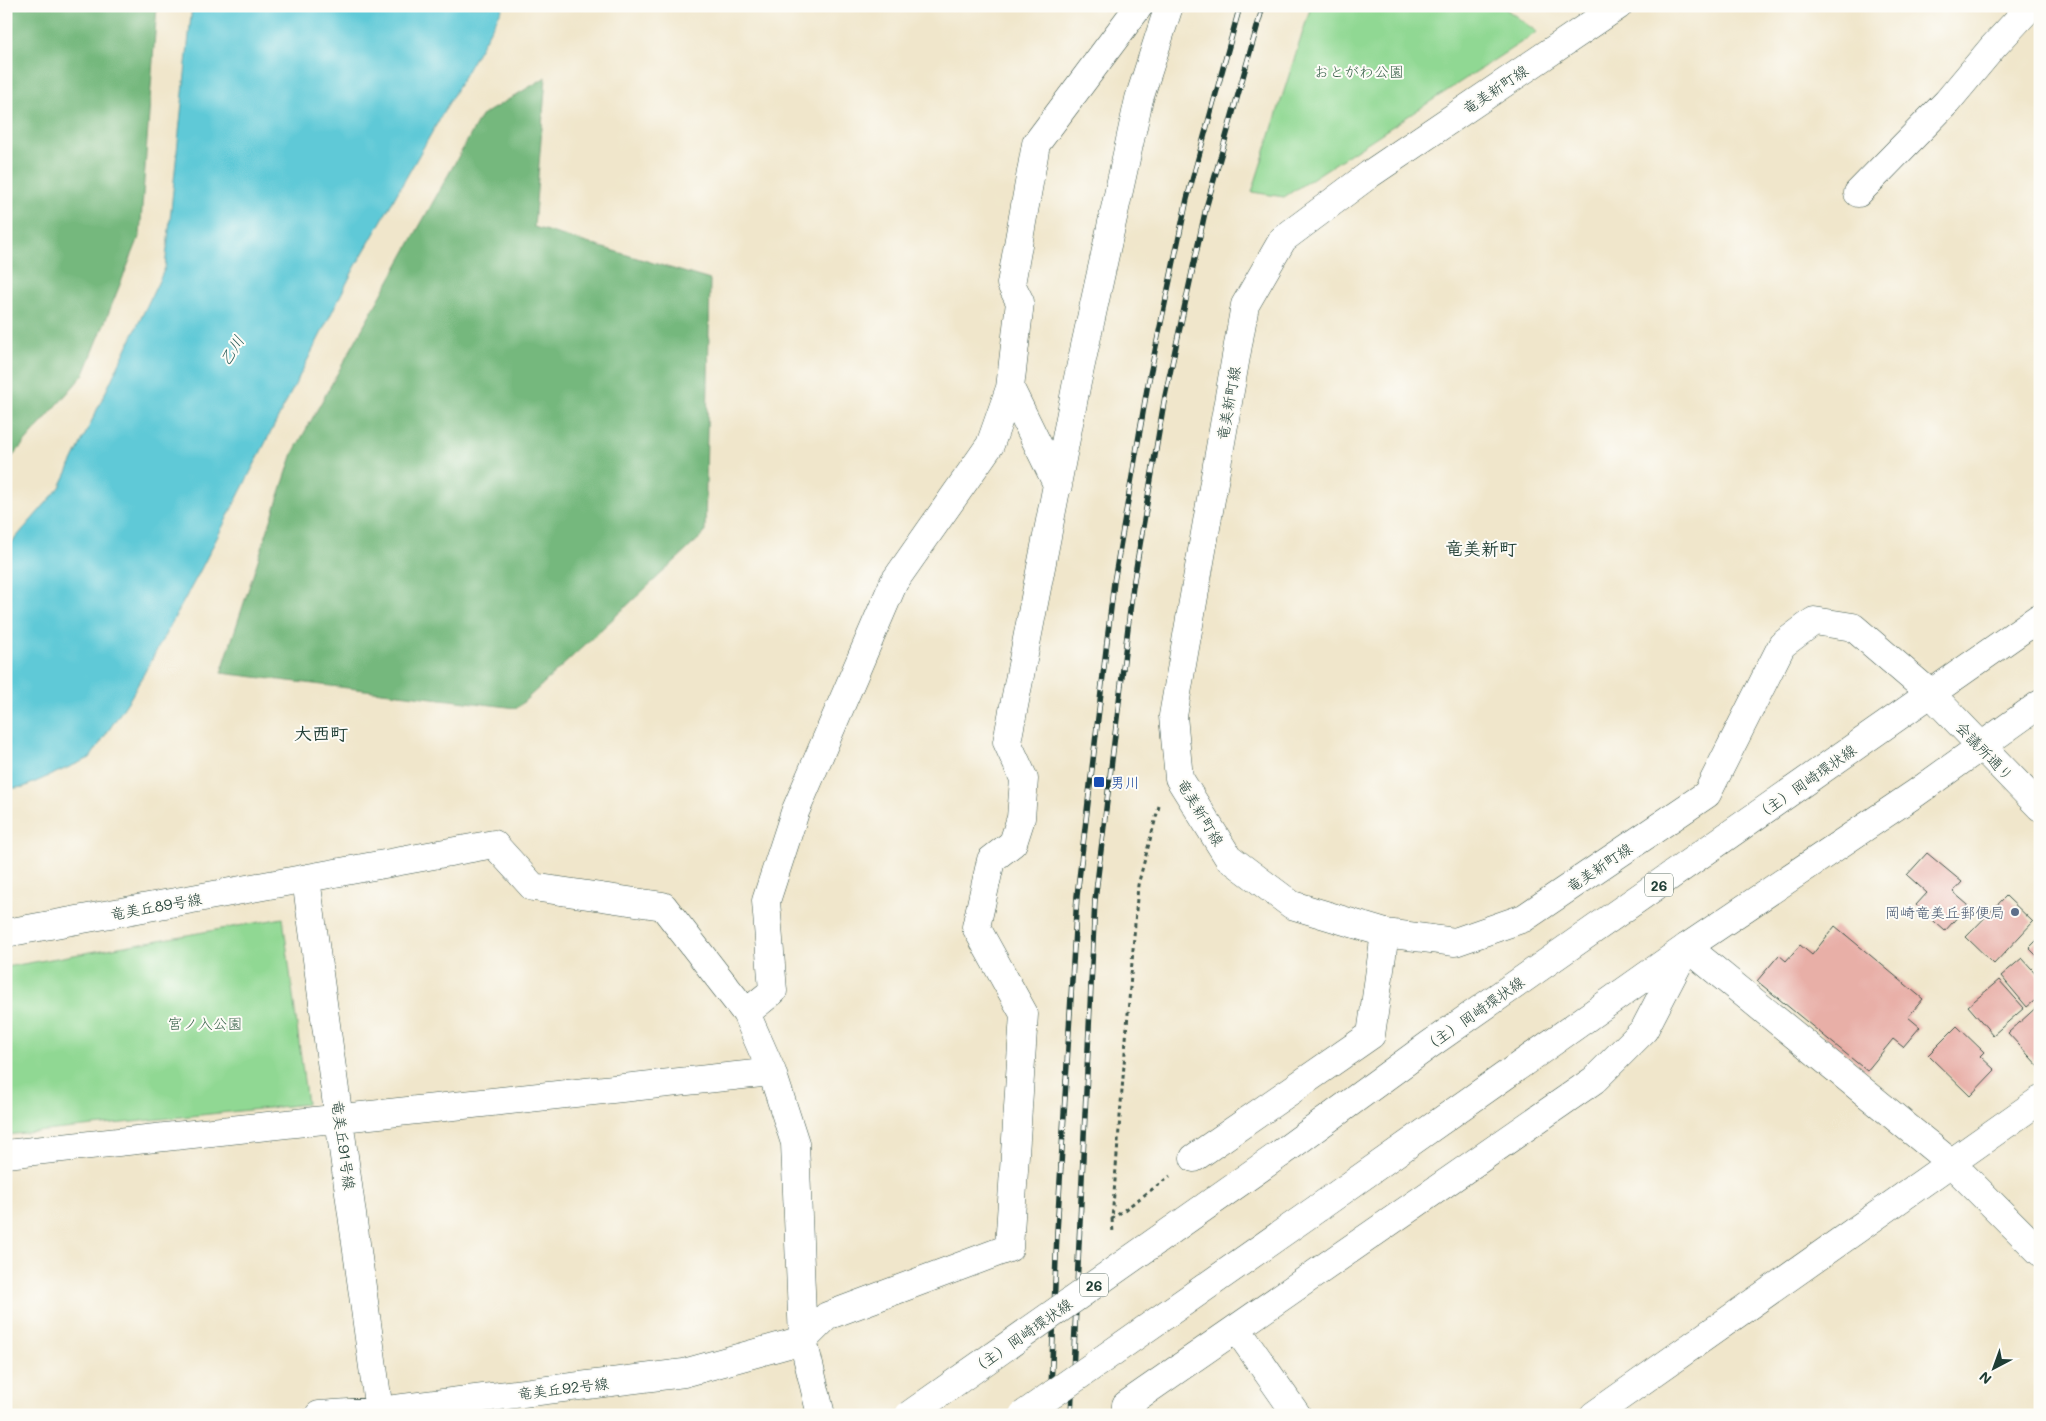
<svg xmlns="http://www.w3.org/2000/svg" width="2046" height="1421" font-family="Mali,'Klee One',sans-serif">
<style>
.green{fill:#90d893;stroke:#588a64}
.forest{fill:#74b87d;stroke:#4a7a58}
.water{fill:#5ec9d7;stroke:#3e8386}
.building{fill:#e8afa7}
.lines{fill:none;stroke-linecap:round;stroke-linejoin:round}
.street-casing{stroke:#3e564b;stroke-width:29}
.secondary-casing{stroke:#3e564b;stroke-width:29}
.primary-casing{stroke:#3e564b;stroke-width:29}
.path{stroke:#3e564b;stroke-width:3;stroke-dasharray:4 4;stroke-linecap:butt}
.street{stroke:#fff;stroke-width:28}
.secondary{stroke:#fff;stroke-width:28}
.primary{stroke:#fff;stroke-width:28}
.rail-casing{stroke:#1f3d34;stroke-width:5.5}
.rail{stroke:#fdfcf7;stroke-width:4;stroke-dasharray:11;stroke-linecap:butt}
.primary-bridge-casing{stroke:#3e564b;stroke-width:29;stroke-linecap:butt}
.primary-bridge{stroke:#fff;stroke-width:28}
.transit-dot{fill:#1a4fb4;stroke:#fdfcf7;stroke-width:2}
.service-dot{fill:#5c6f8a;stroke:#fdfcf7;stroke-width:2}
.labels{text-anchor:middle;dominant-baseline:central;stroke-width:4;stroke-linejoin:round;paint-order:stroke}
.shield{fill:#fdfcf7;stroke:#62766e;stroke-width:1}
.shield-label{font-size:14px;font-weight:bold;fill:#1f3d34}
.park-label{font-size:15px;fill:#3b644c;stroke:#fdfcf7}
.street-label{font-size:15px;fill:#1f3d34;stroke:#fdfcf7}
.transit-label{font-size:15px;fill:#164399;stroke:#fdfcf7;text-anchor:start}
.service-label{font-size:15px;fill:#4e5e75;stroke:#fdfcf7;text-anchor:end}
.water-label{font-size:16px;font-style:italic;fill:#2f605d;stroke:#fdfcf7}
.quarter-label{font-size:18px;font-weight:bold;fill:#1f3d34;stroke:#fdfcf7}
</style>
<rect width="100%" height="100%" fill="#fdfcf7"/>
<filter id="ink" filterUnits="userSpaceOnUse"><feTurbulence type="fractalNoise" baseFrequency=".02" numOctaves="2"/><feDisplacementMap in="SourceGraphic" scale="10" xChannelSelector="R" yChannelSelector="G"/><feConvolveMatrix kernelMatrix="1 2 1 2 8 2 1 2 1" color-interpolation-filters="sRGB"/></filter>
<filter id="wash" filterUnits="userSpaceOnUse"><feTurbulence type="fractalNoise" baseFrequency=".0096" numOctaves="4" result="noise"/><feDisplacementMap in="SourceGraphic" scale="20" xChannelSelector="R" yChannelSelector="G"/><feGaussianBlur stdDeviation="1.12" result="paint"/><feColorMatrix in="noise" values="0 0 0 0 0 0 0 0 0 0 0 0 0 0 0 0 0 1.4 0 .05"/><feComposite in="paint" operator="in"/></filter>
<g filter="url(#wash)">
<rect width="100%" height="100%" fill="#f0e6cb"/>
<!-- green -->
<path class="green" d="M1311 6H1502L1537 32 1284 197 1252 192Z
M283 918 307 1104 6 1135V967Z"/>
<!-- forest -->
<path class="forest" d="M7 6H157L140 235 84 374 6 464Z
M546 77 534 227 710 280 705 533 517 708 221 673 293 453 481 116Z"/>
<!-- water -->
<path class="water" d="M192 6H504L354 269 198 575 131 697 90 758 24 787 6 789V549L60 487 165 268Z"/>
<g id="blocks">
<!-- building -->
<path class="building" d="M1927 853 1962 882 1953 892 1968 905 1945 931 1916 905 1927 893 1907 875Z
M2006 896 2033 922 1994 964 1966 937Z
M1835 926 1923 999 1908 1017 1920 1027 1903 1047 1893 1039 1867 1071 1757 981 1779 955 1786 961 1800 945 1812 955Z
M2040 937V959L2029 948Z
M2022 958 2040 978V996L2027 1007 2001 976Z
M1999 980 2024 1008 1993 1035 1968 1006Z
M2040 1004V1068L2008 1033Z
M1957 1026 1984 1052 1980 1056 1995 1070 1970 1096 1928 1055Z"/>
</g>
</g>
<g filter="url(#ink)">
<use href="#blocks" fill-opacity="0" stroke="#3e564b" stroke-width="1"/>
<g class="lines">
<defs>
<path id="street" d="M1858 193 1947 102 1993 47 2031 6
M1058 486 1010 388 1020 302 1011 284 1036 144 1139 6
M306 879 379 1411
M6 933 494 844 533 887 663 906 746 1013 772 1072 795 1143 803 1340 821 1415
M746 1013 773 991 766 901 795 812 894 582 990 445 1010 388
M6 1154 772 1072
M1194 1158 1371 1035 1385 933
M1237 1329 1297 1415
M803 1340 827 1316 1009 1248 1024 1014 976 927 991 860 1013 843 1021 818 1024 779 1007 742 1076 387 1139 99 1169 6
M319 1415 379 1411 684 1373 803 1340
M1126 1415V1405L1594 1080 1644 1030 1687 947 1950 1162 2040 1252
M1594 1415 2040 1100"/>
<path id="secondary" d="M1618 6 1370 174 1283 239 1245 305 1173 716 1179 778 1228 857 1292 905 1385 933 1455 942 1524 918 1707 794 1782 645 1814 621 1853 627 1931 694 2040 807"/>
<path id="primary" d="M1280 1154 1429 1045 2040 617
M1318 1208 1687 947 1916 793 2040 704"/>
</defs>
<!-- street casing -->
<use href="#street" class="street-casing"/>
<!-- secondary casing -->
<use href="#secondary" class="secondary-casing"/>
<!-- primary casing -->
<use href="#primary" class="primary-casing"/>
<!-- path -->
<path class="path" d="M1159 806 1138 885 1112 1219 1170 1176
M1112 1219 1113 1233"/>
<!-- street -->
<use href="#street" class="street"/>
<!-- secondary -->
<use href="#secondary" class="secondary"/>
<!-- primary -->
<use href="#primary" class="primary"/>
<defs>
<path id="rail" d="M1050 1415 1057 1232 1077 896 1114 582 1147 389 1187 199 1240 6
M1071 1415 1095 900 1133 586 1165 396 1206 208 1263 6"/>
</defs>
<!-- rail casing -->
<use href="#rail" class="rail-casing"/>
<!-- rail -->
<use href="#rail" class="rail"/>
<defs>
<path id="primary-bridge" d="M909 1415 1280 1154
M1023 1415 1318 1208"/>
</defs>
<!-- primary-bridge casing -->
<use href="#primary-bridge" class="primary-bridge-casing"/>
<!-- primary-bridge -->
<use href="#primary-bridge" class="primary-bridge"/>
</g>
</g>
<!-- markers -->
<rect class="transit-dot" x="1093" y="776" width="12" height="12" rx="2.5"/>
<circle class="service-dot" cx="2015" cy="912" r="5"/>
<g class="labels">
<!-- shield labels -->
<g class="shield">
<rect x="1645" y="873.5" width="28" height="23" rx="4"/>
<rect x="1080" y="1273.5" width="28" height="23" rx="4"/>
</g>
<g class="shield-label">
<text x="1659" y="885">26</text>
<text x="1094" y="1285">26</text>
</g>
<!-- park labels -->
<g class="park-label">
<text x="1359" y="71">おとがわ公園</text>
<text x="205" y="1023">宮ノ入公園</text>
</g>
<!-- street labels -->
<g class="street-label">
<text transform="translate(1495 89) rotate(-34)">竜美新町線</text>
<text transform="translate(1228 403) rotate(-80)">竜美新町線</text>
<text transform="translate(1985 751) rotate(46)">会議所通り</text>
<text transform="translate(1805 782) rotate(-35)">（主）岡崎環状線</text>
<text transform="translate(1201 812) rotate(59)">竜美新町線</text>
<text transform="translate(1599 867) rotate(-34)">竜美新町線</text>
<text transform="translate(156 906) rotate(-10)">竜美丘89号線</text>
<text transform="translate(1473 1014) rotate(-35)">（主）岡崎環状線</text>
<text transform="translate(344 1145) rotate(82)">竜美丘91号線</text>
<text transform="translate(1021 1336) rotate(-35)">（主）岡崎環状線</text>
<text transform="translate(563 1388) rotate(-7)">竜美丘92号線</text>
</g>
<!-- transit labels -->
<g class="transit-label">
<text x="1110" y="782">男川</text>
</g>
<!-- service labels -->
<g class="service-label">
<text x="2005" y="912">岡崎竜美丘郵便局</text>
</g>
<!-- water labels -->
<g class="water-label">
<text transform="translate(231 350) rotate(-58)">乙川</text>
</g>
<!-- quarter labels -->
<g class="quarter-label">
<text x="1481" y="548">竜美新町</text>
<text x="321" y="733">大西町</text>
</g>
</g>
<!-- margin -->
<rect width="2046" height="1421" fill="none" stroke="#fdfcf7" stroke-width="25"/>
<!-- north arrow -->
<g transform="translate(1994 1368) rotate(221)" stroke="#fdfcf7" stroke-width="4" paint-order="stroke">
<path d="M0-4L9 19L0 12L-9 19Z" fill="#1f3d34"/>
<text y="-8" font-size="14" font-weight="bold" text-anchor="middle" fill="#1f3d34">N</text>
</g>
</svg>
